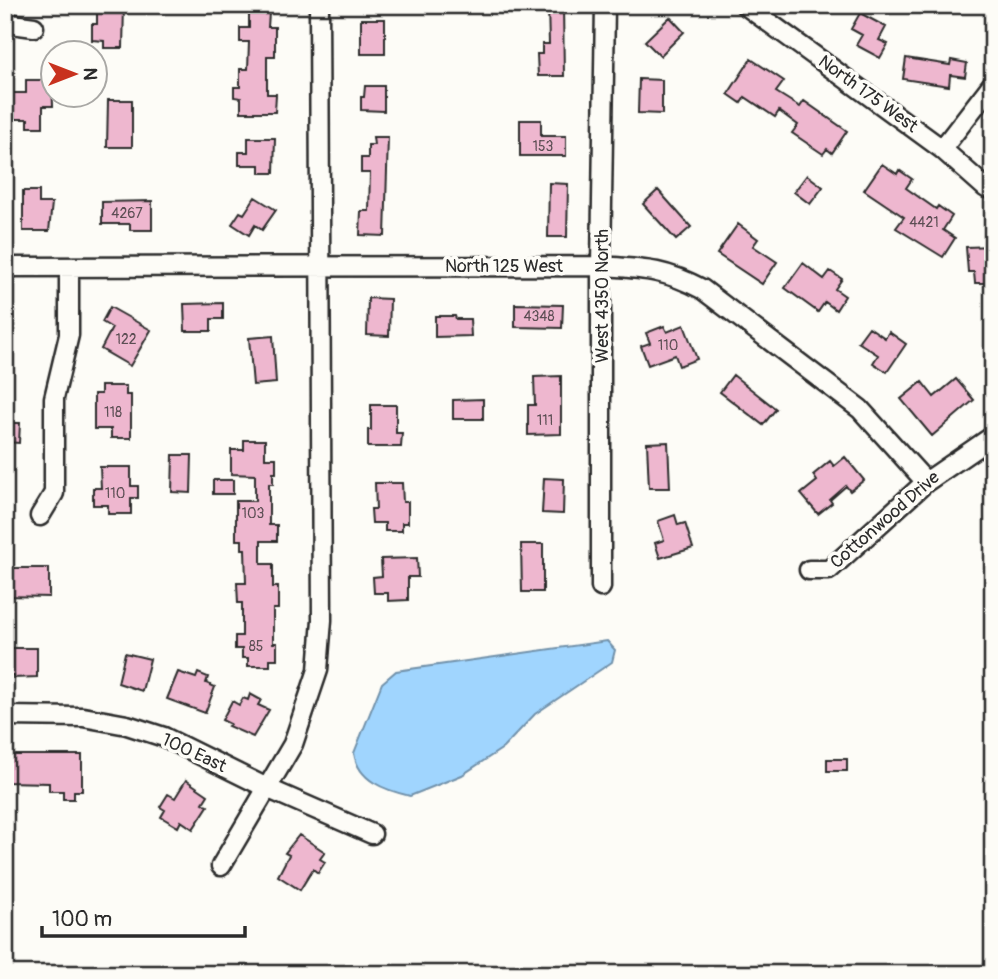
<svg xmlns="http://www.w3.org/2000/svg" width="998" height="979" font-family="Pangolin,sans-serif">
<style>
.water{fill:#a0d5fe;stroke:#7191aa;stroke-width:2}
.building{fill:#eeb7cf;stroke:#2b2b2b;stroke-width:2}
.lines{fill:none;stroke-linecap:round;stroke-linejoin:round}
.minor-casing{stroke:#2b2b2b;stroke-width:23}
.minor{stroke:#fdfcf7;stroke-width:18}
.labels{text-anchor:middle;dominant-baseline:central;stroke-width:7;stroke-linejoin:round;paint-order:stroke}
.number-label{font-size:14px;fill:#5c4e54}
.street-label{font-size:18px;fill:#2b2b2b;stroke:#fdfcf7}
</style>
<rect width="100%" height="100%" fill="#fdfcf7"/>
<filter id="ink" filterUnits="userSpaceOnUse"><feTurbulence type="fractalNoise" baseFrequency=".0143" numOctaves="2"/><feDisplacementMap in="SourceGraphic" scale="14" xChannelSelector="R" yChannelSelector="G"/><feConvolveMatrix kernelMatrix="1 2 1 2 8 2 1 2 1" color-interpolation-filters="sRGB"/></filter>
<g filter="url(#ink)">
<!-- water -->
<path class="water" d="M607 641 615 650 612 662 535 714 503 748 462 775 410 796C385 790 358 781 354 753L382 683 396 671Z"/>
<!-- building -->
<path class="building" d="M97 5H124L123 48H104V41L92 40V24H97Z
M548 5H563L564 76H538L537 54H542V44H549Z
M249 13H269L268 27H275V56H267V94H276L275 112H241V98L234 97V87H240V69H248L249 42H240V28H249Z
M860 13 886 27 879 40 888 44 880 58 856 45 862 35 851 29Z
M670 17 684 32 660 56 645 41Z
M361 19H385V54H361Z
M906 58 950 65 951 60 967 63 965 77 950 75 949 86 903 79Z
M751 59 784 81 776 92 800 107 804 101 847 131 832 153 827 149 823 154 792 133 798 125 779 111 775 117 745 97 741 103 728 94Z
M639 79 662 80V114L638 113Z
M26 80H52L53 106H43V127H28V119H5V93H26Z
M365 86H384V111L361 110V97H364Z
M108 100H132V147H107Z
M520 120H541V136H566V156H520Z
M373 137H388L385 236 360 235 361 211H369L370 173H361V158H368V145H374Z
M248 138H275L274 173H260V165H239V152H248Z
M882 164 897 174 899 170 912 179 906 188 936 209 938 206 952 216 943 230 955 238 943 257 896 228 904 217 864 190Z
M807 175 823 187 810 204 794 192Z
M549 183 568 184 567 237H548Z
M658 190 691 227 676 240 643 204Z
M23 191H39V203H52L49 231H23Z
M255 197 276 210 262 230 255 225 249 235 232 224 240 212 244 214Z
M152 201V230H130V224H102V202Z
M738 224 758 239 753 246 777 262 762 284 717 254Z
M993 246V283H975L974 272H968L966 247Z
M803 263 824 279 830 271 842 279 835 289 845 296 836 310 825 302 818 312 785 288Z
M368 298 390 299 389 336 367 335Z
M223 303V319H211V331H185L184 304Z
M515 304 563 305 562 328 515 327Z
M110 307 151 330 130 366 101 349 112 328 102 322Z
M435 316H455L456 319H470L471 336 435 337Z
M684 325 697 359 679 366 675 355 648 365 641 346 650 343 646 333 664 326 667 332Z
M869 327 885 338 889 332 906 344 887 372 873 363 878 355 858 342Z
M273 336 276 383 253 385 249 338Z
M733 375 776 409 763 425 720 392Z
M561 376V434L528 435V405H535L534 377Z
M956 379 974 400 932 436 901 399 922 382 934 397Z
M101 386H126V395H131V438H111V429H94V394H101Z
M483 399V419H453V400Z
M371 405H396V433H402L401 447H368V430H371Z
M5 423H20L19 443 5 442Z
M244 440H265V458H276V473H273V484H269V525H277V541H261V564H273V587H278V609H273V643H277V659H270V666H248V658H242V649H235V636H242V603H238L237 583H246L245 549H242V540H236V501H255V475L231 474V450H244Z
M668 442 670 488H649L647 443Z
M173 455H192L191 493 172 492Z
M845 457 864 480 850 491 846 486 830 500 832 503 818 514 801 494 817 481 813 475 830 461 834 466Z
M100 467H131V486H138V498H131V514H108V505H93V488H101Z
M544 478 564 479 563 514 542 513Z
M213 480H233V494H213Z
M375 483H402L403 502H408V523H402V531H385V523H372L371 509H376Z
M675 515 678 525 685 523 693 548 660 558 655 543 664 540 658 521Z
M521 544H543V592H522Z
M417 558 418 577H408V600L388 601V593H374L373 577 382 576 381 559Z
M5 568H49V597L5 596Z
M5 648H37V677L13 678V675H5Z
M125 653 150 659 142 691 118 683Z
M178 672 196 678 198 673 208 677 206 683 215 687 205 713 167 699Z
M250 694 261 700 258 705 269 710 253 737 228 726 230 724 222 720 232 701 239 705 243 698 248 700Z
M5 755H82V791H74V799H63V791H49V783L5 782Z
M827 759H847V771H827Z
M186 780 208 795 203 803 208 806 193 829 181 821 178 827 161 817 165 810 160 807 168 794 175 798Z
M299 835 325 852 320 859 325 862 318 873 313 869 300 890 278 876 289 855 285 853Z"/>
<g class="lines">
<defs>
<path id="minor" d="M745 5 942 149 986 188
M5 23 34 27
M942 149 993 83
M5 267 601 266C643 269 664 269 702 289L860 409 926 482
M40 516 54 493V398L69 335V267
M809 570H829L926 482 993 436
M601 587V266L605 5
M5 716 83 717 127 725 164 737 269 789 372 834
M221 866 293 744 318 670 322 620 319 5"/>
</defs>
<!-- minor casing -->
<use href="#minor" class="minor-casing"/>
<!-- minor -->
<use href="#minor" class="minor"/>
</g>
</g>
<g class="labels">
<!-- number labels -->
<g class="number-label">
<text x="543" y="146">153</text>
<text x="127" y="213">4267</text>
<text x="924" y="222">4421</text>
<text x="539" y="316">4348</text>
<text x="126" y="339">122</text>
<text x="668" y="345">110</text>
<text x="113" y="412">118</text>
<text x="545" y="420">111</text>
<text x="115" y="493">110</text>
<text x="253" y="513">103</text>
<text x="256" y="646">85</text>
</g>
<!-- street labels -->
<g class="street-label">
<text transform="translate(868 94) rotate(36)">North 175 West</text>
<text x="504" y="266">North 125 West</text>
<text transform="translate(602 296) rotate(-90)">West 4350 North</text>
<text transform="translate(885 520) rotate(-41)">Cottonwood Drive</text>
<text transform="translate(194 753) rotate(25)">100 East</text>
</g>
</g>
<!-- margin -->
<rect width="998" height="979" fill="none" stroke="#fdfcf7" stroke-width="28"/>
<rect x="14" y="14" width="970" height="951" fill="none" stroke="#2b2b2b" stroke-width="2.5" filter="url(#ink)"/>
<!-- north arrow -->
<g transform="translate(74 74) rotate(90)"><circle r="33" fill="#fdfcf7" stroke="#a9a8a5" stroke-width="2"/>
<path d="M0-5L12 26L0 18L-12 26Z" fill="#c8321e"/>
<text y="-10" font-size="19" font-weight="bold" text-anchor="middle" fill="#2b2b2b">N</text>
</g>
<!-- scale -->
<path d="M42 926v10h203v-10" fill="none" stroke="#2b2b2b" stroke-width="3.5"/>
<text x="52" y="926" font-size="21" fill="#2b2b2b" stroke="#fdfcf7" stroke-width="5" paint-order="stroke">100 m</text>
</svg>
